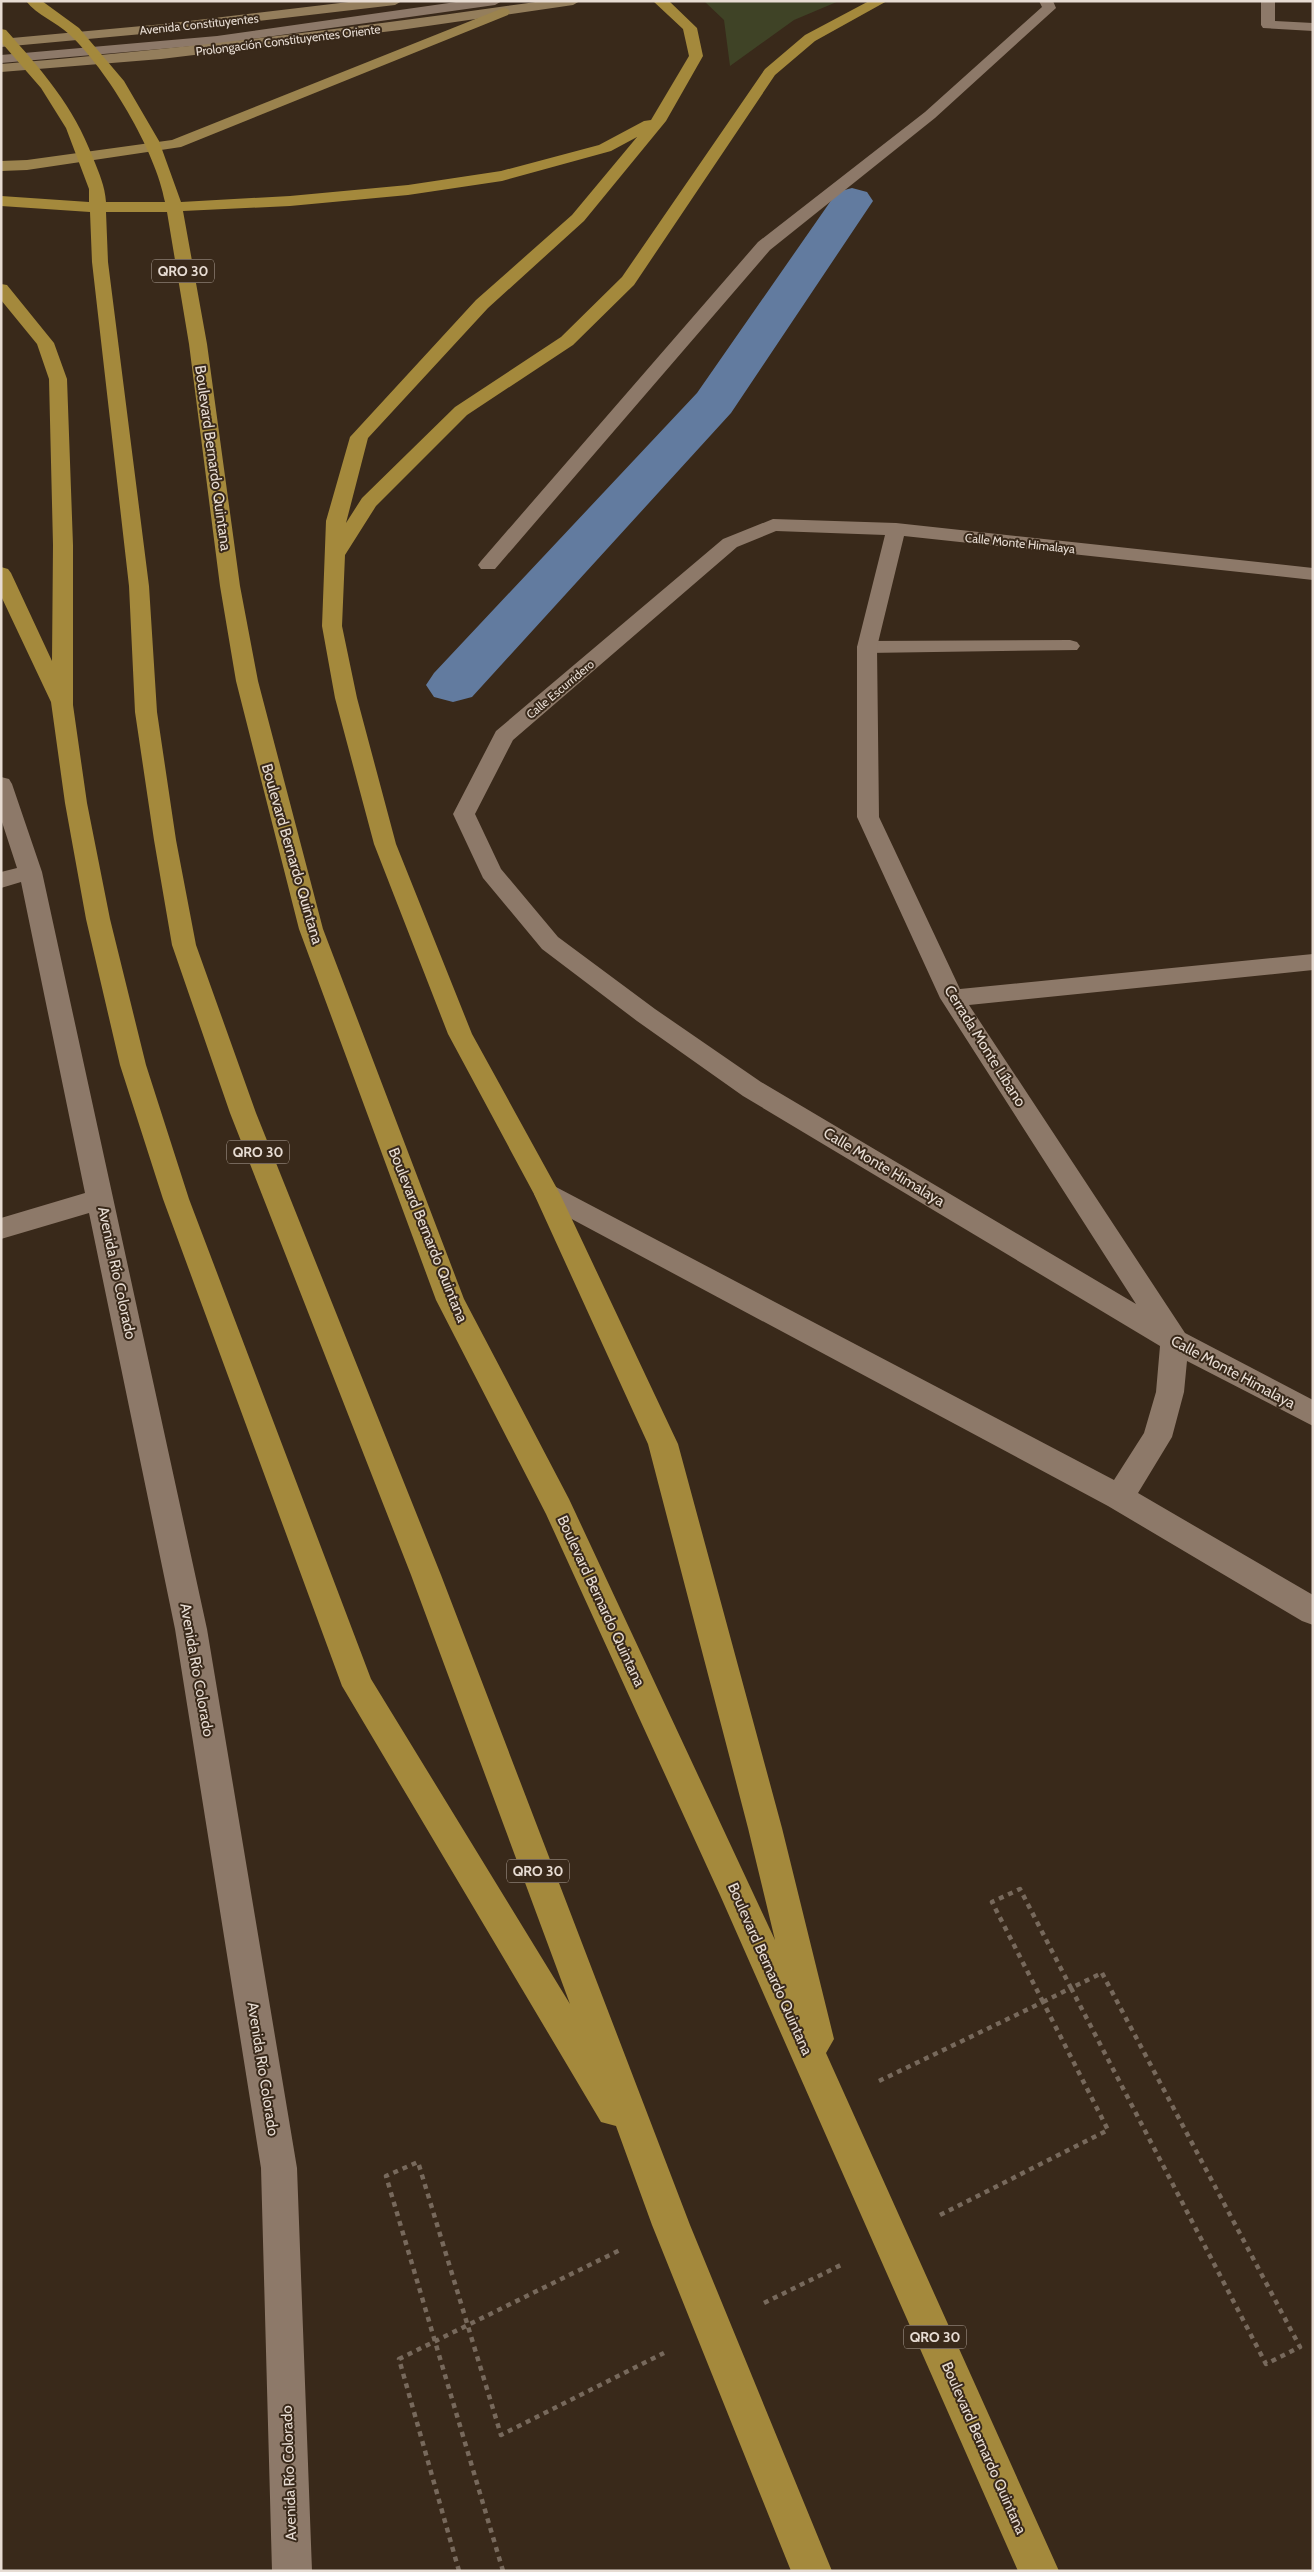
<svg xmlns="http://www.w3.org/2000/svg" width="1314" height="2572" font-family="Cabin,sans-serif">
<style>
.green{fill:#3f4326}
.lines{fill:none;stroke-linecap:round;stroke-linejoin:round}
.canal{fill:#627b9f;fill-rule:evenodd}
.path{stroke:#77695c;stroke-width:4.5;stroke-dasharray:5 5;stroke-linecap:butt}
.lane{fill:#8d7969;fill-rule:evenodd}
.street{fill:#8d7969;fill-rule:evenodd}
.secondary{fill:#947e5c;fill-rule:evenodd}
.primary{fill:#9b834e;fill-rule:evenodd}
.highway{fill:#a4893c;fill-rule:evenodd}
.labels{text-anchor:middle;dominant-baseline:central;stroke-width:4;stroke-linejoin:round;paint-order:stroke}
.far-street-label{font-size:12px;fill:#e7dcd3;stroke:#39291a}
.shield{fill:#39291a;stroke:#b3a69c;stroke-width:1}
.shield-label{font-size:14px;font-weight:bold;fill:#e7dcd3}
.street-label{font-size:15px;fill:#e7dcd3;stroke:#39291a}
</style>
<rect width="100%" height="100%" fill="#39291a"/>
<!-- green -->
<path class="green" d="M704 1H839L794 20 730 66 724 20Z"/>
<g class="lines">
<!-- canal -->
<path class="canal" d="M852 188 867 192 873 201 731 413 472 697 453 702 434 697 426 685 434 673 697 393 837 192Z"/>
<!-- path -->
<path class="path" d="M1102 1973 1300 2347 1266 2364 1071 1988Z
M1043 2002 992 1902 1020 1889 1071 1988
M1043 2002 1071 1988
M879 2081 1043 2002
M940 2215 1108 2130 1043 2002
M764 2303 841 2265
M459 2571 399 2359 622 2249
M503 2571 386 2176 418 2162 501 2435 664 2353"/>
<!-- lane -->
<path class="lane" d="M463 1H502L495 5 217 44 1 63V55L217 36Z
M1039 1H1053L1056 8 935 118 770 250 495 569H481L478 565 481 561 758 242 925 112 1042 7Z
M1261 1H1275V21L1313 23V31L1263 28 1261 25Z
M1070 640 1077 642 1080 646 1077 650 867 653 860 651 857 647 860 643 867 641Z"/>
<!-- street -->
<path class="street" d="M773 519 896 523 1313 568V580L904 536 877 647 879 817 960 989 1313 954V970L969 1005 1185 1333 1313 1400V1426L1187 1361 1184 1392 1172 1437 1138 1493 1313 1595V1625L1302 1621 1108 1506 538 1201 534 1194 538 1187 547 1184 556 1187 1114 1480 1144 1433 1156 1392 1160 1346 743 1096 637 1021 542 949 483 878 453 814 496 731 723 539ZM776 531 885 535 857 647V817L940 998 1136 1304 761 1082 655 1009 558 937 501 869 475 814 513 740 737 547Z
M1 777 9 779 12 784 42 872 207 1629 297 2168 312 2571H272L261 2168 175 1629 89 1213 1 1239V1218L85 1193 21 882 1 888V872L17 868 1 819Z"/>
<!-- secondary -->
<path class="secondary" d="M357 1H402L395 5 164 32 1 47V39L164 24Z
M542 1H580L573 5 400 30 161 59 1 72V64C182 49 362 27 542 1Z"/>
<!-- primary -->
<path class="primary" d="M503 8 508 9 510 12 508 15 181 147 27 170 1 171V161L27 160 172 140Z"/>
<!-- highway -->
<path class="highway" d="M26 1H42L79 28 124 81 159 141 181 202 290 196 408 185 501 171 599 145 644 121 651 120 689 56 683 29 653 1H669L697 28 703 56 666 121 584 221 488 308 368 438 346 523 362 498 455 407 561 337 622 277 765 69 805 35 869 1H887L815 41 775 75 634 285 573 345 467 415 376 506 345 555 342 626 357 698 396 844 472 1034 560 1194 678 1444 782 1828 834 2039 826 2053 1059 2571H1018L720 1895 546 1514 436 1300 299 929 236 681 220 586 189 344 167 212H106L108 262 149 586 157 712 176 840 196 945 256 1113 441 1575 690 2225 832 2571H791L652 2225 616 2126 601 2122 342 1686 163 1199 120 1065 86 919 65 803 51 702 1 596V567L8 569 11 573 52 661 53 545 49 379 37 344 1 300V284L7 285 54 343 67 379 73 545V705L87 803 110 919 146 1065 189 1199 371 1679 570 2004 411 1575 230 1113 172 945 154 840 135 712 129 586 92 262 90 212 1 206V196L89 202V189L66 128 41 88 1 42V29L6 30C43 72 73 105 93 158 99 173 105 186 106 202H165C156 151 107 69 69 34 56 22 37 15 26 1ZM637 137 572 215 476 300 350 437 326 521 322 626 335 698 374 844 448 1034 534 1194 648 1444 748 1828 775 1940 569 1499 464 1299 323 929 258 681 240 586 207 344 183 211 290 206 408 195 502 181 611 151Z"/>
</g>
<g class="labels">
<!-- far-street labels -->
<g class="far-street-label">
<text transform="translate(199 24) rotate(-6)">Avenida Constituyentes</text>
<text transform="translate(288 40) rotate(-7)">Prolongación Constituyentes Oriente</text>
<text transform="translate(1020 543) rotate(6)">Calle Monte Himalaya</text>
<text transform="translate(560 689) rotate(-40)">Calle Escurridero</text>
</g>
<!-- shield labels -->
<g class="shield">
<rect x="152" y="259.5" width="62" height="23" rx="4"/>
<rect x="227" y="1140.5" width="62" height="23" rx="4"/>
<rect x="507" y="1859.5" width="62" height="23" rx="4"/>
<rect x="904" y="2325.5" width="62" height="23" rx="4"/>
</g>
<g class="shield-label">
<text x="183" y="271">QRO 30</text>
<text x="258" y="1152">QRO 30</text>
<text x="538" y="1871">QRO 30</text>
<text x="935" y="2337">QRO 30</text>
</g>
<!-- street labels -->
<g class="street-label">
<text transform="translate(213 458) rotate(82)">Boulevard Bernardo Quintana</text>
<text transform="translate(292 854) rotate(74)">Boulevard Bernardo Quintana</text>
<text transform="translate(985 1046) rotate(58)">Cerrada Monte Líbano</text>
<text transform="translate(884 1167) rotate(31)">Calle Monte Himalaya</text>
<text transform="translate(428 1235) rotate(68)">Boulevard Bernardo Quintana</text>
<text transform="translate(117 1273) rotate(78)">Avenida Río Colorado</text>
<text transform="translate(1233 1372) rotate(28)">Calle Monte Himalaya</text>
<text transform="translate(601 1601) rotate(65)">Boulevard Bernardo Quintana</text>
<text transform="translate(197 1670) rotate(80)">Avenida Río Colorado</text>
<text transform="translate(770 1969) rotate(66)">Boulevard Bernardo Quintana</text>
<text transform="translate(263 2069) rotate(81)">Avenida Río Colorado</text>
<text transform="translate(984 2448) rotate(66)">Boulevard Bernardo Quintana</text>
<text transform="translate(289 2473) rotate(-92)">Avenida Río Colorado</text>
</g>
</g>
<!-- border -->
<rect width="1314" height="2572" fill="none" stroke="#e7dcd3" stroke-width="5"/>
</svg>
